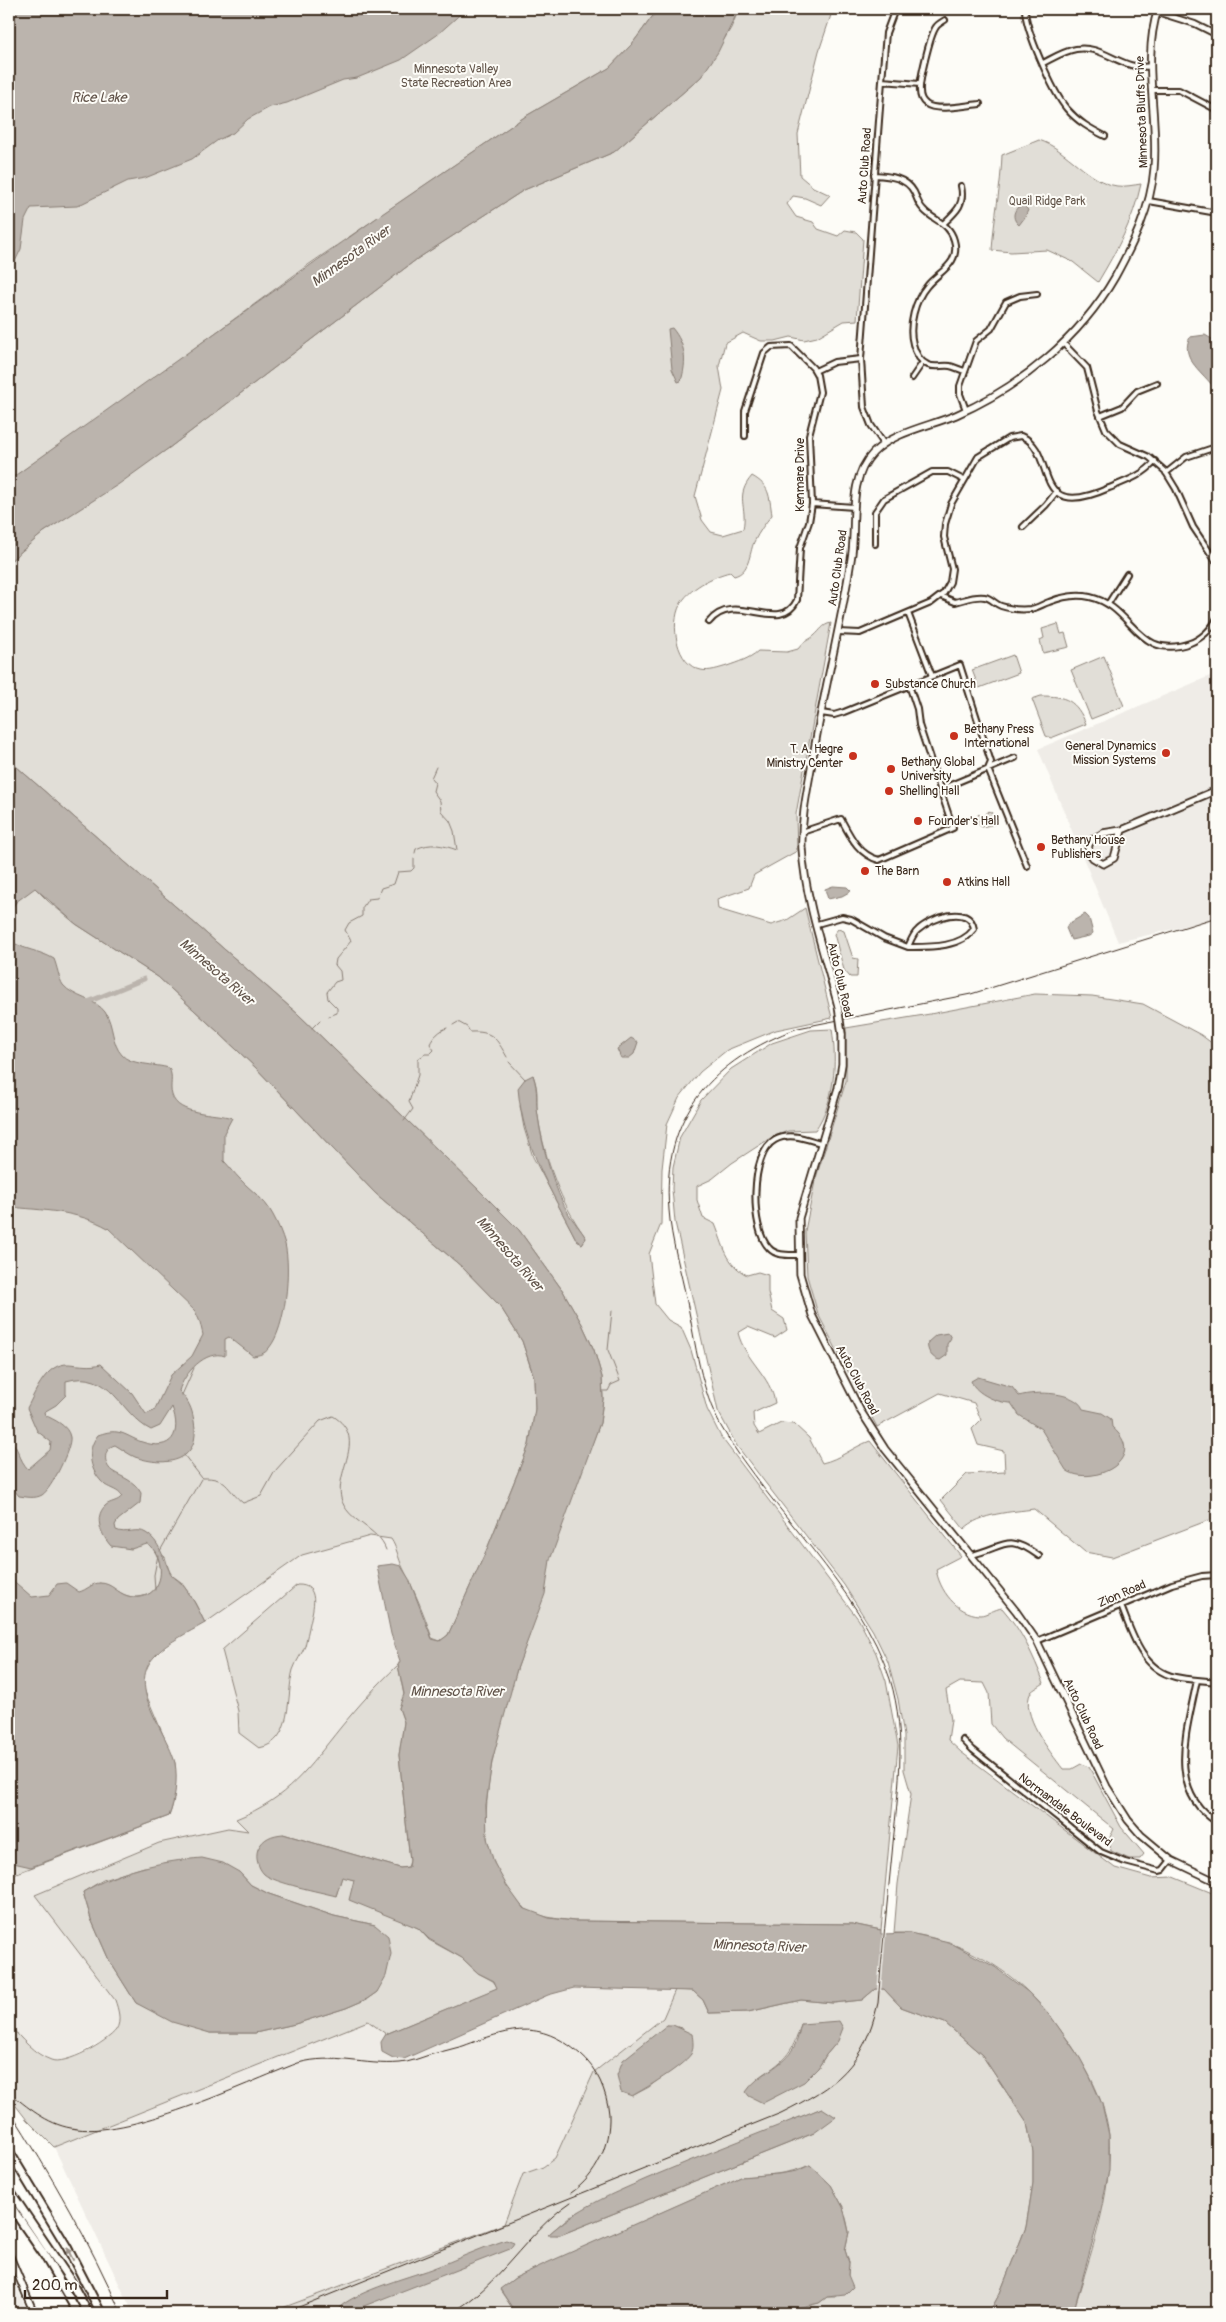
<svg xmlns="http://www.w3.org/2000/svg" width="1226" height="2322" font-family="Pangolin,sans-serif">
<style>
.built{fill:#efece7}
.green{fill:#e1ded7;stroke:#8e847a;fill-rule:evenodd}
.water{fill:#bbb4ad;stroke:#887d74}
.pier{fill:#fdfcf7}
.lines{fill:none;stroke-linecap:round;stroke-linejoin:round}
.stream{stroke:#887d74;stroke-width:1}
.canal{stroke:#bbb4ad;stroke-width:5}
.street-casing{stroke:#3b2a1e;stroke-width:8}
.secondary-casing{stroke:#3b2a1e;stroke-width:9}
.highway-casing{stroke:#3b2a1e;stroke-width:11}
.street{stroke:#fdfcf7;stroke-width:4}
.secondary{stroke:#fdfcf7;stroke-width:5.5}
.highway{stroke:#fdfcf7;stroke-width:7}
.rail{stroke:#3b2a1e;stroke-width:1}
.secondary-bridge-casing{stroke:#3b2a1e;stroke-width:9;stroke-linecap:butt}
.secondary-bridge{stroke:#fdfcf7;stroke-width:5.5}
.oneway{fill:#9c938a}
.poi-dot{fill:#c8321e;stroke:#fdfcf7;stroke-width:2}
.labels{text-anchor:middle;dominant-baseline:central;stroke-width:4;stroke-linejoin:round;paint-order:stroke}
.park-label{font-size:12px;fill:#64574c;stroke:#fdfcf7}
.street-label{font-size:12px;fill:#3b2a1e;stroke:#fdfcf7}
.poi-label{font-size:12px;fill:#3b2a1e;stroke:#fdfcf7;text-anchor:start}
.water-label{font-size:14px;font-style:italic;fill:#615349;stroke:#fdfcf7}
</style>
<rect width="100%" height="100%" fill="#fdfcf7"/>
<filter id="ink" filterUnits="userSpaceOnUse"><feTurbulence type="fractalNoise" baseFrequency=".02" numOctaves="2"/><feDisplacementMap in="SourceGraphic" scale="10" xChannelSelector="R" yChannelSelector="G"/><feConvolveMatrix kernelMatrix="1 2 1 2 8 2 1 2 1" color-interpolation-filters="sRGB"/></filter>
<g filter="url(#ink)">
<!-- built -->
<path class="built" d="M1217 673V919L1118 942 1038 749Z
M370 1536 391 1539 398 1549 401 1566 393 1564 377 1566 391 1634 400 1661 398 1665 271 1836 228 1828 159 1843 36 1895 115 2000 120 2017 117 2029 108 2038 65 2061H52L31 2048 9 2026V1876L168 1816 174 1800 175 1763 144 1690V1671L153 1658 177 1639 302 1555Z
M594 1987 675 1990 663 2018 594 2072 555 2158 543 2167 523 2174 504 2224 269 2313H133L54 2147 368 2021 386 2034 381 2042 404 2059 548 1995 574 1988Z
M9 2270 28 2313H9Z"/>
<!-- green -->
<path class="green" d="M9 9H658L632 44 609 68 526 116 308 265 117 405 9 480Z
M739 9H833L819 51 798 134 800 176 813 187 830 195 821 205 805 198 793 196 787 204 796 217 813 222 818 229 838 236 845 230 856 232 863 239 857 320 844 321 817 337 804 340 791 337 775 341H761L743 333 725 343 719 366 723 390 695 496 702 520 711 532 723 535 743 529C748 506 734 497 752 476 770 486 769 495 772 515 765 523 759 532 754 542 749 554 750 572 734 576L730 572C713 576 688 589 680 605 670 624 676 665 701 670 709 672 720 668 727 666 738 662 749 659 758 651L787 652 798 649C805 640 806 642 814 636 821 630 822 625 831 623L796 814 797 851 754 875 749 888 717 899 718 909 771 925 787 920 805 908 832 1018 776 1030 727 1050 700 1072 679 1098 667 1124 662 1169 661 1224 649 1254 655 1304 668 1320 681 1327 691 1350 707 1409 721 1437 859 1620 876 1653 886 1681 898 1746 881 1930 852 1924 574 1921C560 1919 534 1917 523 1907 506 1893 489 1858 487 1837 481 1778 508 1691 529 1636L487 1653 579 1477 600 1423 603 1399 602 1377 594 1350 582 1324 563 1291 519 1230 482 1193 299 1015 9 760V562L44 532 169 448 417 259 524 190 614 152 701 77 731 28ZM533 1075C540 1094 535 1099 538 1117 545 1160 560 1202 586 1238L582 1244 577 1241 533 1157 524 1128 520 1106Z
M1039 140C1067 149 1088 182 1117 186 1124 187 1134 185 1141 184 1133 221 1117 250 1098 282L1073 262 1047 250 1011 252 992 250C994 218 1001 187 1002 155Z
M1058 624 1061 634 1065 633 1069 647 1043 653 1040 640 1044 638 1042 629Z
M1013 655 1019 673 979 688 972 670Z
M1104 656 1124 706 1091 719 1071 670Z
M1041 696C1066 696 1076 700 1086 724L1051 738 1046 736 1032 699Z
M989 811 992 813 996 824 981 827 976 817 979 814 982 817Z
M9 862 48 901 76 924 158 977 217 1031 256 1068 375 1193 462 1267 500 1306 522 1341 534 1378 535 1409 529 1445 487 1549 448 1635 440 1641 432 1638C424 1613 414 1590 403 1568 398 1558 397 1548 391 1539L370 1536 302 1555 205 1623 195 1603 181 1582 170 1574 165 1557 152 1547C158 1556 162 1566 161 1577 160 1592 142 1600 128 1596 117 1593 113 1585 99 1583L175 1763C175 1782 176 1799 169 1816L9 1876Z
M838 929 844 931 853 958 858 959 857 977H850L844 970 834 934Z
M1035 994 1092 996 1143 1004 1201 1035 1217 1047V1517L1112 1557 1085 1552 1034 1509C1012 1512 980 1513 964 1529L941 1500 967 1474 1005 1472 1004 1451 978 1445 972 1429 981 1420 974 1403 940 1393 877 1427 818 1314 807 1276 805 1231 815 1181 846 1081V1028L930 1014Z
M832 1029C837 1062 835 1102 815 1130L788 1131 772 1137 732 1163 712 1179 697 1186V1200L703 1218 715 1224C724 1246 726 1264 747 1275L758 1272 768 1275V1292L772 1311 784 1319 787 1330 775 1338 748 1327 738 1333C745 1360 771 1376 775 1403L753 1413 754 1426 759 1434 781 1423 794 1424 809 1438 822 1463C840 1459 853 1447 870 1441L961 1556 936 1569C939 1590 957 1614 980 1615 986 1615 995 1609 1002 1608 1022 1631 1033 1655 1044 1683 1040 1686 1034 1689 1031 1692 1019 1713 1050 1752 1063 1769H1072L1081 1764 1089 1767 1121 1827 1144 1854 1140 1859H1129L1111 1851 1109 1839 1114 1829 1002 1738 991 1724 989 1693 984 1683 960 1682 946 1690 951 1720 948 1740 961 1752 1115 1868 1151 1878 1173 1877 1217 1895V2313H1073C1089 2257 1113 2196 1109 2136 1106 2103 1088 2070 1070 2043 1057 2026 1045 2008 1029 1993 996 1960 941 1932 894 1933L898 1884 911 1794 904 1770V1736L898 1699 888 1662 873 1631 844 1585 737 1446 718 1411 675 1222 672 1189 673 1167 680 1137 701 1100 731 1069 772 1043 811 1030Z
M297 1585C321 1584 313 1609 310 1623 308 1631 307 1638 305 1646 302 1654 296 1661 293 1670 286 1695 294 1742 259 1748L239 1733 238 1711 222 1650Z
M398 1665 404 1695 399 1708 404 1722 399 1755 410 1861 408 1867 400 1868 283 1834 336 1896 342 1876 354 1880 404 1921 418 1928 429 1940 462 1958 478 1973 493 1981 498 1988 386 2034 368 2021 54 2147 27 2120 9 2097V2025C21 2038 34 2054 51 2060 65 2066 107 2042 116 2030 122 2021 118 2009 115 2000L35 1895 159 1843 228 1828 248 1831 236 1819C289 1798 307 1769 341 1727 359 1705 377 1685 398 1665ZM144 1867 239 1872 251 1885 269 1894 334 1916 375 1925 377 1992 367 1999 346 2008 295 2024 255 2033H210L136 2003 109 1960 91 1919 83 1892 103 1880Z
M875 1989H884L901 2007 945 2023 982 2055 1027 2123 1033 2152V2183L1026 2227 1000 2293 989 2313H776L819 2303 827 2297H835L848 2275 849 2263 845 2250 849 2232 847 2222 843 2207 831 2185 810 2165C787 2175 765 2175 741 2177L515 2278 500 2290 513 2309 520 2313H269L504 2224 523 2174 543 2167 555 2158 594 2072 663 2018 675 1990 693 1991 703 2000 709 2013 748 2012 801 2000 833 2003 862 2000ZM801 2024 838 2041 826 2055 818 2068 757 2079C783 2061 792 2056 801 2024ZM667 2025 682 2028 691 2054 649 2087 632 2096ZM822 2108 814 2133 560 2235 549 2234 570 2216Z"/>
<!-- water -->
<path class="water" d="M9 9H466L437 35 401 60 357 78 343 80 287 103 270 107 248 119 233 133 218 140 192 159 145 178 128 181 77 206 31 208 25 220 21 249 9 274Z
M658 9H739L718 52 701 77 614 152 524 190 417 259 169 448 119 484 44 532 9 562V480L382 214 526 116 609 68 632 44Z
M1023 205 1028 210 1025 217 1019 225C1013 220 1012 213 1018 207Z
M672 328C686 345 687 361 681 381L678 382 672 369 668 329Z
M1205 335 1217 342V380L1212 385C1200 370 1180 357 1190 337Z
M9 760 299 1015 482 1193 519 1230 563 1291 582 1324 594 1350 602 1377 603 1399 600 1423 550 1560 545 1594 517 1669 492 1761 486 1805 487 1838 494 1863 507 1886 523 1908 549 1918 574 1921 852 1924 881 1930V1934L910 1933 949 1942 995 1967 1028 1992 1050 2015 1080 2058 1090 2077 1102 2104 1109 2135V2170L1101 2211 1073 2313H989L1000 2293 1026 2227 1033 2183V2152L1027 2123 982 2055 945 2023 901 2007 884 1989H875L862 2000 833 2003 801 2000 748 2012 709 2013 703 2000 693 1991 574 1988 548 1995 404 2059 393 2058 382 2052 381 2042 386 2034 497 1988 494 1981 478 1973 462 1958 429 1939 418 1928 349 1900 354 1880 342 1877 336 1896C321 1892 274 1883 264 1874 258 1868 255 1857 258 1849 263 1838 272 1835 283 1834L400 1868 409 1867 410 1860 399 1755 404 1722 399 1708 404 1694 398 1665 400 1661 391 1634 377 1566 393 1564 401 1566 409 1579 432 1639 440 1641 448 1635 487 1549 529 1445 535 1409 534 1377 522 1341 500 1306 462 1267 375 1193 256 1068 217 1031 158 977 76 924 35 888 16 902 9 913Z
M833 886 847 887 851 891 842 896 828 899 825 889Z
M1085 914 1089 918 1093 933 1089 936 1071 940 1066 928 1068 924Z
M9 940C23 950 39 950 54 959 57 966 59 979 63 985 74 998 96 999 105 1012 114 1025 111 1043 122 1055 130 1065 156 1064 169 1068 174 1078 169 1085 172 1095 178 1116 214 1112 232 1118L224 1133V1161C230 1167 234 1173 240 1179 252 1192 264 1198 273 1215 278 1224 282 1234 285 1244 291 1269 286 1328 269 1348 265 1354 259 1355 253 1356L229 1337 225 1339V1356C206 1349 184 1373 179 1391 188 1400 192 1408 194 1421 202 1462 166 1468 135 1457 128 1454 122 1449 115 1445 103 1448 103 1464 112 1471 123 1478 134 1480 141 1493L140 1503 118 1520 115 1525 116 1530C126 1535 137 1527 146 1533 160 1541 163 1559 170 1572 172 1577 177 1579 181 1583 191 1594 198 1609 205 1623 188 1633 167 1642 154 1657 126 1688 167 1731 175 1763 178 1779 175 1801 169 1816L31 1867 9 1862V1577L32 1597 49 1595 57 1584 66 1583 79 1592C87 1590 92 1583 100 1583 112 1583 117 1593 128 1596 149 1602 163 1586 160 1566 159 1557 155 1549 147 1544L131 1549 111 1546C102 1536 93 1518 105 1506 110 1501 118 1502 122 1496 118 1490 111 1489 105 1485 90 1472 85 1451 98 1435 104 1433 110 1431 117 1432 125 1433 133 1439 142 1442 172 1452 182 1434 172 1407L160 1426 151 1430C119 1414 112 1368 66 1381V1395L56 1405 44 1412 45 1415C54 1420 68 1425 70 1437 72 1447 51 1490 42 1495 35 1499 27 1497 19 1496L10 1485 9 1438C19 1448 19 1460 28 1469L50 1450 51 1442 37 1431 27 1408C36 1391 46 1363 69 1364 81 1365 90 1367 101 1364L132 1393 146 1414 154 1411 171 1375 192 1356 203 1335 200 1322 195 1311 108 1228C78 1211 42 1210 9 1207Z
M631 1038 638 1042 634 1054 629 1058H621L617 1049Z
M533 1075C539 1093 535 1099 538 1116 542 1147 554 1190 570 1216 575 1223 581 1230 586 1238L582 1244 577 1241C551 1190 523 1147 518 1088L525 1079Z
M948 1333 951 1338 947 1344V1355L940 1360C932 1359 926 1350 928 1342L936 1335Z
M978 1377 1012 1387 1019 1396C1035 1391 1076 1391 1083 1409L1102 1413 1111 1419 1112 1427C1151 1460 1090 1488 1066 1470L1041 1429 1019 1415 1011 1403C998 1403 976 1394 971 1381Z
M202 1858 223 1863 239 1872 251 1885 269 1894 334 1916 375 1925 388 1936 391 1954 386 1976 377 1992 367 1999 346 2008 295 2024 255 2033H210L172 2022 136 2003 109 1960 91 1919 83 1892C118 1871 161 1861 202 1858Z
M839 2021 843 2028 838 2041 826 2055 818 2068 804 2082 763 2103 749 2096 746 2092C758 2073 784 2067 794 2047 798 2040 799 2031 801 2024Z
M667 2025H673L692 2034C693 2040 694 2048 691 2054 682 2067 646 2088 632 2096L621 2092 617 2075 623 2060Z
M822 2108 836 2117 814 2133 560 2235H548C577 2208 610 2195 646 2179 704 2154 764 2132 822 2108Z
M810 2165 831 2185 843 2207 849 2232 845 2250 849 2263 848 2275 853 2287 845 2295 827 2297 819 2303 776 2313H520L513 2309 500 2289 515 2278 542 2265 741 2177 778 2174 797 2171Z
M506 2240 514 2243 510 2249 346 2313H335C345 2294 409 2277 431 2269 456 2260 480 2248 506 2240Z"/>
<!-- pier -->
<path class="pier" d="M883 1930V1932H886L881 1991H877Z"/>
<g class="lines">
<!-- stream -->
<path class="stream" d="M415 853 416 849C430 842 443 845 457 850L454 831 450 821 441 811 440 801 433 791 435 783 431 778 436 767
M329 1016 337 1013V1008L328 999 327 992 335 982 341 980 340 971 335 965 336 959 351 941 345 930 349 923 362 916V908L368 899 377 898 381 888 394 884 398 872 411 871 414 868V859
M453 1025 458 1022 467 1027 470 1032C493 1031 496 1038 507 1057
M312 1028 320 1020
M509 1062 525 1079
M404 1121 413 1109 409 1102 418 1075V1059L425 1054H430L434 1050 430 1044C433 1037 440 1030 447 1028
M603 1391H608L611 1385 620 1381 608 1350 612 1311
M182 1395 194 1368
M184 1455 202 1478C228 1477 226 1489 243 1503L261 1496 275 1471 320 1421 333 1416C368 1438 335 1469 341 1498 347 1522 378 1527 386 1550
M160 1551 201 1479
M155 1590 154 1575 158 1555"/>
<!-- canal -->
<path class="canal" d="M83 1004 144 979"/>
<defs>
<path id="street" d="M1025 9C1025 29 1053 93 1067 109 1078 122 1091 129 1105 136
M1157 12 1195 24 1217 35
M945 20C942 22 938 24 936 27 930 35 919 82 920 91 920 96 922 101 926 104 936 112 968 105 980 104
M1043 63C1053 58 1064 51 1076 49 1103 44 1123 72 1151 66
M882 81 920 84
M1152 90H1179L1217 110
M874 175C889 176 906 177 914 192 917 198 918 204 923 209 933 221 949 222 954 240 961 264 939 271 927 286 915 300 908 326 913 344 915 352 919 361 928 365 935 368 942 365 950 366 955 367 960 370 965 371
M1149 201 1217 213
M944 223C957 211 965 204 961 186
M1063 343 1087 368 1098 411 1106 430 1120 444 1149 457 1165 471 1176 489 1193 527 1217 563
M815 371 834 362 861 359
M912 378 923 362
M966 410 960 394V386L976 341 991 329 1006 302 1020 296 1037 294
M1100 416 1122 407 1137 391 1157 383
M884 444 871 425 864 407 861 359 882 81 886 33 895 9
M1166 473 1186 457 1213 448 1217 443
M812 504 854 507
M1023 527 1046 505 1057 491
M875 544V512L884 499 932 472H948L964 480
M941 596 955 602C964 600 975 595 985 597 991 598 995 604 1001 606 1010 609 1022 610 1031 609 1037 608 1043 604 1049 602 1061 597 1077 594 1090 597 1133 606 1137 662 1190 643 1201 639 1212 629 1217 618
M1108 604 1127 574
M908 613 932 676
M709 622C735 589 780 636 797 600L800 548 809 522 812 504 809 435 820 392 817 375 813 368 791 346 771 347 764 353 745 411V436
M838 632 860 633 931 603 944 593 950 582 952 569 944 537 945 524 951 504 978 457 1009 438 1021 436C1059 451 1028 524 1109 488 1124 482 1145 475 1155 461
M821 713 834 715 844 712 960 665 991 762 988 769 1027 866
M941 789 1015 758
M802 832 841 819C850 836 859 855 879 860L953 828 919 725 917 709 909 685
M817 924 842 917 851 919 884 938 908 947C911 940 913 934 918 930 931 918 970 903 974 929 960 948 930 947 908 947
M798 1255C788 1255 776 1256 769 1248 750 1229 750 1153 775 1140 790 1132 806 1139 820 1143
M971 1555C1004 1548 1006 1532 1039 1556
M1121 1606C1132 1633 1141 1669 1175 1677 1188 1680 1203 1680 1217 1682
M1037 1641 1172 1584 1202 1576 1217 1575
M1197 1680C1188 1727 1165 1791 1217 1822
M963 1740 973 1750 1101 1852 1125 1862 1159 1871 1163 1870 1171 1860"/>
<path id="secondary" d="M1122 830 1114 858 1103 864 1093 858 1088 851 1089 844 1093 839 1103 833 1122 830 1217 790
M838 1006C825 957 805 899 802 848 801 819 807 791 812 763 823 692 842 623 852 553 856 520 848 479 873 453 893 432 930 426 956 415 1020 387 1080 338 1115 277 1133 244 1151 208 1154 169 1159 116 1141 61 1158 9
M842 1034V1064L838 1088 799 1218 800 1274 812 1315 860 1410 885 1449 1016 1611 1037 1641 1107 1787 1128 1820 1141 1835 1171 1860 1217 1882
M9 2254 34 2313"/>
<path id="highway" d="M9 2151 67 2247 101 2313
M9 2190 70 2280 88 2313
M9 2204 43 2253 78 2313"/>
</defs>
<!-- street casing -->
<use href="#street" class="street-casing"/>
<!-- secondary casing -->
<use href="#secondary" class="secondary-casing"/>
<!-- highway casing -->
<use href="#highway" class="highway-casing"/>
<!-- street -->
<use href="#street" class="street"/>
<!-- secondary -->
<use href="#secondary" class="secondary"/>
<!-- highway -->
<use href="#highway" class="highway"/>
<!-- rail -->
<path class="rail" d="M9 2092C27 2107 47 2124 71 2128 128 2140 243 2084 298 2063 334 2053 364 2066 400 2063 410 2062 420 2058 429 2055 440 2052 452 2049 463 2046 509 2029 538 2018 580 2054 597 2068 607 2092 609 2114 610 2146 597 2175 571 2193
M9 2109C51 2175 90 2242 121 2313
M284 2313 781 2113C837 2085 863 2067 878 2003 882 1953 887 1904 892 1854 897 1796 908 1737 890 1679 860 1586 771 1512 722 1428 700 1390 696 1344 687 1302 681 1271 671 1240 669 1210 661 1115 713 1060 798 1028L971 994 1217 917
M451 2313C500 2286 525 2233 571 2202"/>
<defs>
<path id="secondary-bridge" d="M838 1006 842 1034"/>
</defs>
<!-- secondary-bridge casing -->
<use href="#secondary-bridge" class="secondary-bridge-casing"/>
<!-- secondary-bridge -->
<use href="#secondary-bridge" class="secondary-bridge"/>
</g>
<!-- one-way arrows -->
<defs><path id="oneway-solid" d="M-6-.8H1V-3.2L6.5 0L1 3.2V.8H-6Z" transform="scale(1.25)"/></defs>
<use class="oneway" href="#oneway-solid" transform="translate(70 2254) rotate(-117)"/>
</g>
<!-- markers -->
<g class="poi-dot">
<circle cx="875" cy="684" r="5"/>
<circle cx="954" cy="736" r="5"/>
<circle cx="1166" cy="753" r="5"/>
<circle cx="853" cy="756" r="5"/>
<circle cx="891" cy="769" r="5"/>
<circle cx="889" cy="791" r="5"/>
<circle cx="918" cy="821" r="5"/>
<circle cx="1041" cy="847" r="5"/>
<circle cx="865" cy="871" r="5"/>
<circle cx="947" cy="882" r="5"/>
</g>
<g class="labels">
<!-- park labels -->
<g class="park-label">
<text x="456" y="69">Minnesota Valley<tspan x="456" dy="14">State Recreation Area</tspan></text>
<text x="1047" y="201">Quail Ridge Park</text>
</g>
<!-- street labels -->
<g class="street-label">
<text transform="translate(1142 112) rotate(-92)">Minnesota Bluffs Drive</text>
<text transform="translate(865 166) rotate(-86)">Auto Club Road</text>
<text transform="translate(800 475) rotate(-90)">Kenmare Drive</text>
<text transform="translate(838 568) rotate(-82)">Auto Club Road</text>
<text transform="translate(840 980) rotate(77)">Auto Club Road</text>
<text transform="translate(857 1380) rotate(62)">Auto Club Road</text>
<text transform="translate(1122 1594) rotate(-23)">Zion Road</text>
<text transform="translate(1083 1714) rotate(65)">Auto Club Road</text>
<text transform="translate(1065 1810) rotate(37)">Normandale Boulevard</text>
</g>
<!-- poi labels -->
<g class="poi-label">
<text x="885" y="684">Substance Church</text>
<text x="964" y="729">Bethany Press<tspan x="964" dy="14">International</tspan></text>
<text x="1156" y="746" text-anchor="end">General Dynamics<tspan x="1156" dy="14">Mission Systems</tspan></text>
<text x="843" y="749" text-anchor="end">T. A. Hegre<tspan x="843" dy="14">Ministry Center</tspan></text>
<text x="901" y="762">Bethany Global<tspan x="901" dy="14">University</tspan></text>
<text x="899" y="791">Shelling Hall</text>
<text x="928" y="821">Founder's Hall</text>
<text x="1051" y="840">Bethany House<tspan x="1051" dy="14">Publishers</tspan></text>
<text x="875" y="871">The Barn</text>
<text x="957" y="882">Atkins Hall</text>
</g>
<!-- water labels -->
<g class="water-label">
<text x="99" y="97">Rice Lake</text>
<text transform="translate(351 256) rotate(-36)">Minnesota River</text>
<text transform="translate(217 972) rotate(41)">Minnesota River</text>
<text transform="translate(510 1254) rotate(49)">Minnesota River</text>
<text x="457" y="1691">Minnesota River</text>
<text transform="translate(759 1946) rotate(2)">Minnesota River</text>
</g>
</g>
<!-- margin -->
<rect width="1226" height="2322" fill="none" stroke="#fdfcf7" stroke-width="30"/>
<rect x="15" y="15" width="1196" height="2292" fill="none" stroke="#3b2a1e" stroke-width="2" filter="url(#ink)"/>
<!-- scale -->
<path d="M25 2290v8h142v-8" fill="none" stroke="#3b2a1e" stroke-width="2.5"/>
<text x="32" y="2290" font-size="15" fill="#3b2a1e" stroke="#fdfcf7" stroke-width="4" paint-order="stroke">200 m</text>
</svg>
